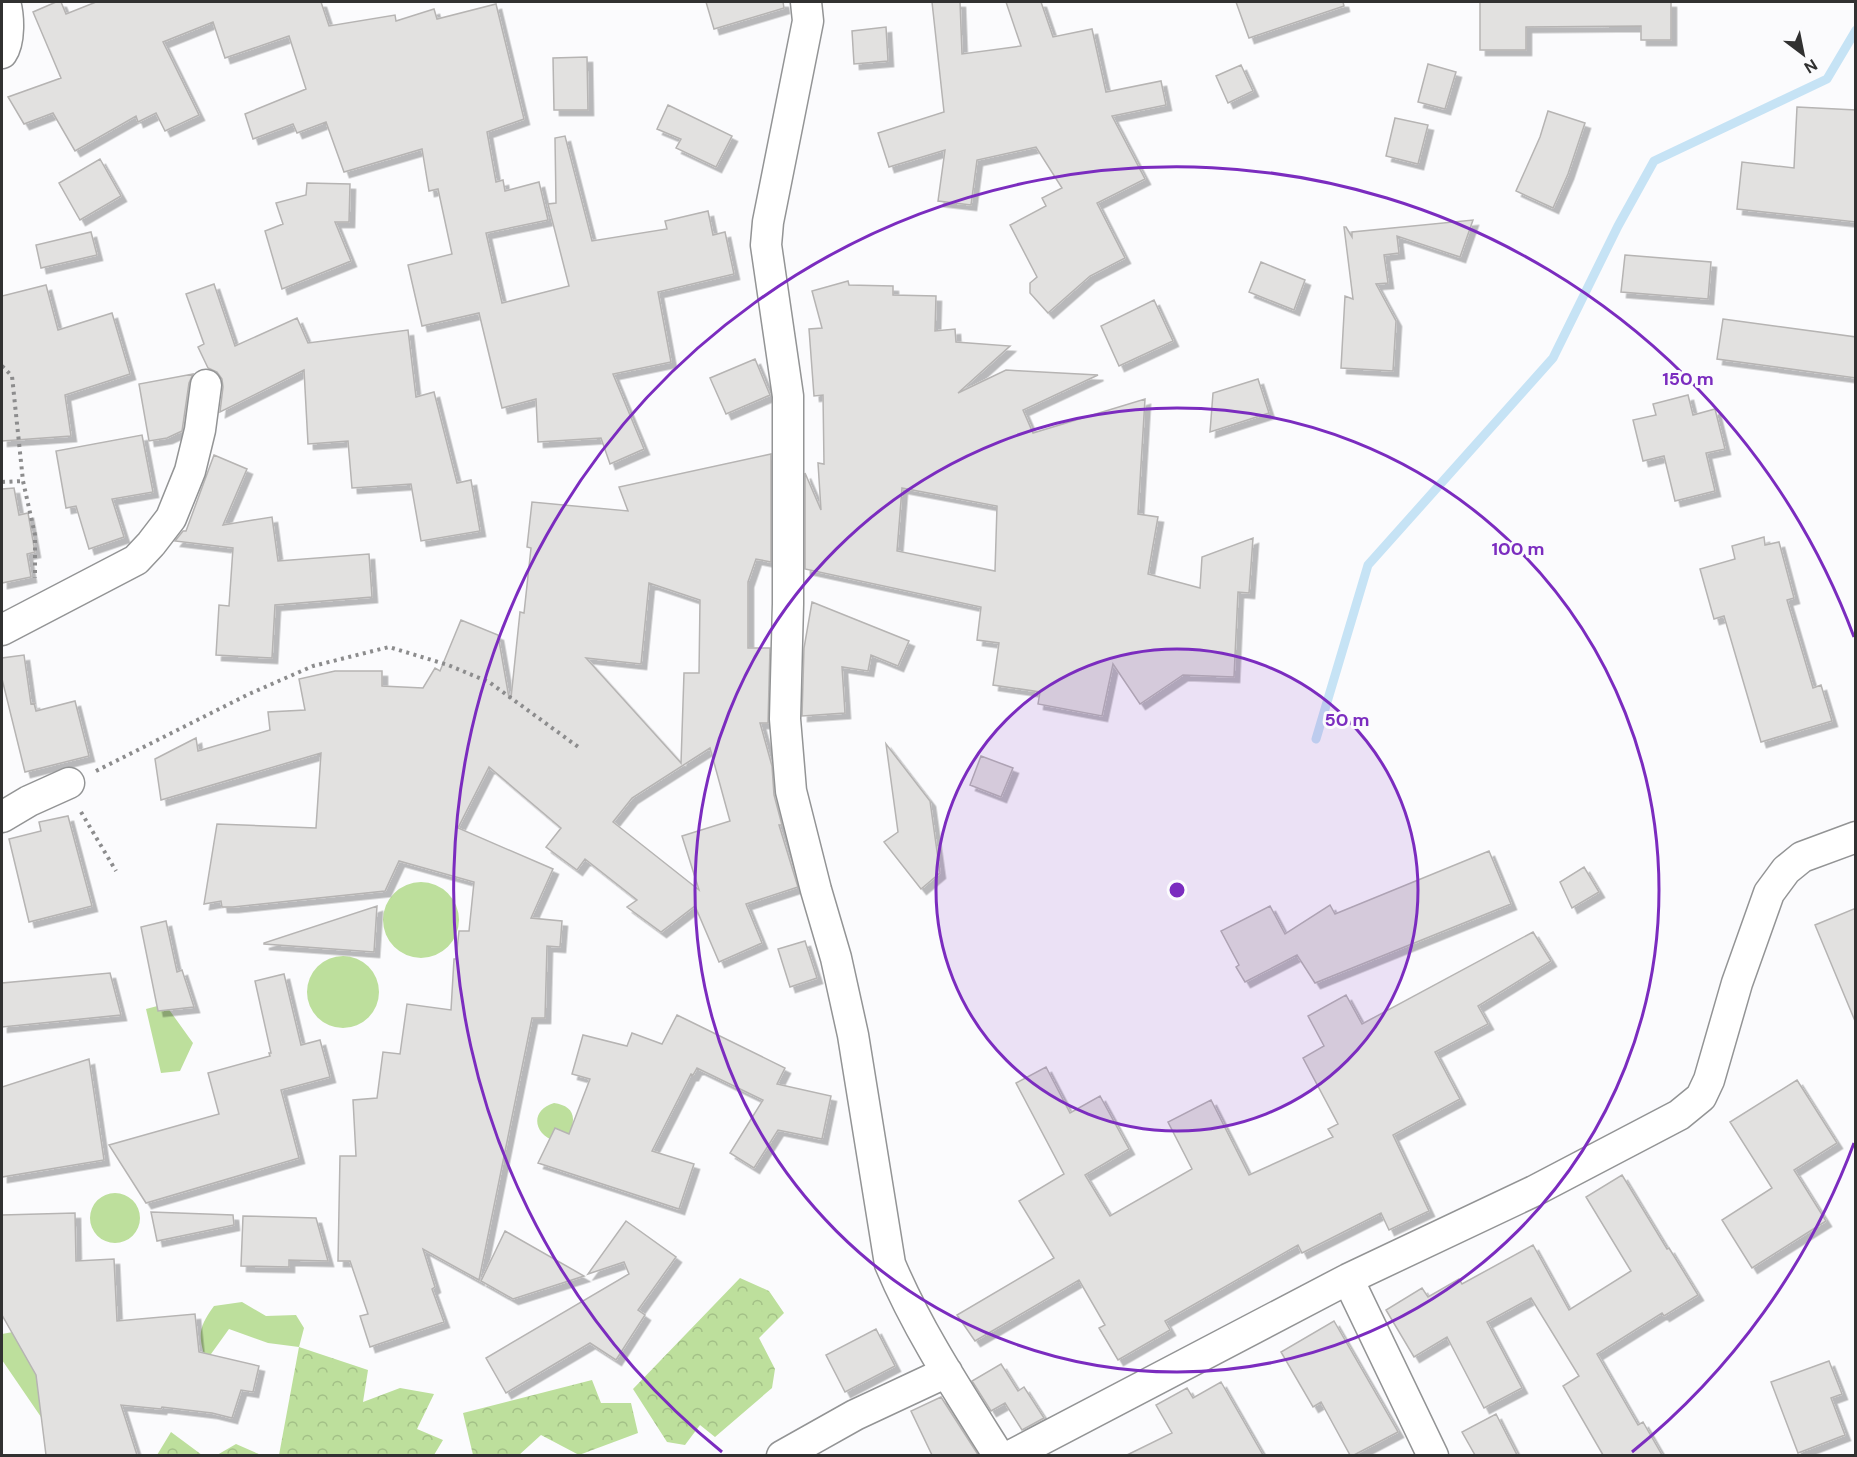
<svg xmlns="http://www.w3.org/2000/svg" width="1857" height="1457" font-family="'DM Sans',sans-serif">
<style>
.forest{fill:url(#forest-crowns)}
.park{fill:#bddf9c}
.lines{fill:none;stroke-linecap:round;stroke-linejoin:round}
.stream{stroke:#c6e3f5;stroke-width:9}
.building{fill:#e2e1e0;stroke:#b6b4b3;stroke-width:1.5;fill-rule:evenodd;filter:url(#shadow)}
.minor-casing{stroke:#939495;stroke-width:33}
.path{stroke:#8c8c8d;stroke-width:4;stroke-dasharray:3 4.5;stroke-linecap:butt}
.minor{stroke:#fff;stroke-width:30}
.ring{fill:none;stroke:#7b2cbf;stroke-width:3}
.centre{fill:#7b2cbf;stroke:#fbfbfd;stroke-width:3}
.ring-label{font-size:18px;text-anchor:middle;font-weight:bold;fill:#7b2cbf;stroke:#fbfbfd;stroke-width:6;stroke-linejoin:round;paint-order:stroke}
</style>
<defs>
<pattern id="forest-crowns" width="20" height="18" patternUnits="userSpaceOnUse" patternTransform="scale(1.5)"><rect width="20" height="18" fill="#bddf9c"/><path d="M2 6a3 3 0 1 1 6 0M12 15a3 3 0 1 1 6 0" fill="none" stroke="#a3c087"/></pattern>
<filter id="shadow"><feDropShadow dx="5.5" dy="5.5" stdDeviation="0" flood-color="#0004"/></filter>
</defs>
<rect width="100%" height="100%" fill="#fbfbfd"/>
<!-- forest -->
<path class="forest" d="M740 1278 769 1291 784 1313 759 1338 775 1369 772 1388 715 1437 700 1425 685 1445 667 1442 633 1389Z
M299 1347 368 1370 363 1402 400 1388 434 1394 417 1429 443 1440 434 1455H279Z
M592 1380 601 1403H631L638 1433 579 1455 541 1435 519 1455H473L463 1413Z
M171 1432 202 1455H157Z
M236 1444 261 1455H217Z"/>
<!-- park -->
<path class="park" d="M383 920a38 38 0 1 1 76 0a38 38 0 1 1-76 0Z
M307 992a36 36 0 1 1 72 0a36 36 0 1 1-72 0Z
M165 1004 193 1043 180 1071 161 1073 146 1009Z
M554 1103C568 1105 576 1112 572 1126 570 1131 573 1131 569 1135 565 1138 559 1139 555 1141 533 1134 530 1110 554 1103Z
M90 1218a25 25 0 1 1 50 0a25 25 0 1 1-50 0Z
M242 1302 266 1316 296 1315 304 1328 299 1347 268 1343 229 1329 206 1361C198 1335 198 1328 214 1306Z
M90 1318 54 1436 2 1360V1334Z"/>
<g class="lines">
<!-- stream -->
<path class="stream" d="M1316 739 1368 565 1553 358 1618 226 1654 161 1827 79 1856 30"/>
</g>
<!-- building -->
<path class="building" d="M56 2H61L66 14 96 2H321L329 26 395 15 396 21 434 9 437 19 496 4 524 119 487 132 496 182 503 180 505 191 539 182 548 220 486 233 502 303 569 286 548 204 556 203 555 138 565 136 592 241 667 229 665 221 708 211 713 235 725 232 734 274 658 292 671 362 613 374 644 449 610 464 601 438 538 442 536 399 502 408 479 313 422 326 408 265 452 254 438 189 429 191 422 149 344 172 326 122 297 133 293 124 253 139 245 114 306 89 289 36 225 58 213 22 163 42 199 115 165 131 156 113 138 122 136 116 75 151 53 113 24 124 8 97 61 78 33 12Z
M706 2H783L784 8 714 29Z
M932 2H960L962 54 1021 46 1006 2H1041L1053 37 1092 29 1106 92 1161 81 1166 105 1112 116 1145 179 1097 203 1125 258 1090 276 1048 313 1030 293V283L1037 277 1010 225 1046 206 1042 198 1062 188 1036 147 977 160 971 205 938 201 945 150 889 167 878 133 944 112Z
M1236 2H1343L1344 6 1249 38Z
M1480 2H1671V40H1641V26L1526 27V50H1480Z
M886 27 888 61 854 64 852 31Z
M587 57 588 110H554L553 58Z
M1428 64 1456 72 1445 109 1418 102Z
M1241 65 1253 91 1228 103 1216 76Z
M668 105 732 136 716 167 676 148 681 139 657 129Z
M1797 107 1856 110V222L1737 209 1742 162 1794 168Z
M1548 111 1585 123 1568 174 1553 208 1516 191 1540 137Z
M1395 118 1428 125 1418 164 1386 156Z
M100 159 121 196 80 220 59 183Z
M307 183 350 184 349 222H335L351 261 282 289 265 231 283 224 276 203 306 195Z
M1473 220 1460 257 1397 236 1399 253 1384 255 1388 283 1376 284 1396 321 1393 371 1341 368 1345 296 1353 299 1344 227H1346L1352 237V232Z
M91 232 97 255 41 268 36 245Z
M1625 255 1711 262 1708 299 1621 292Z
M1261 262 1305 280 1294 310 1249 292Z
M848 281 849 285 893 286V295L936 296 935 331 955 329 956 342 1010 346 958 393 1006 370 1098 375 1023 410 1033 433 1145 399 1138 514 1158 517 1148 574 1200 588 1202 557 1253 538 1249 593 1238 592 1234 677 1183 675 1140 704 1113 664 1102 716 1038 704 1040 692 993 685 999 643 977 640 981 607 805 569V473L821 510 818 463 824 464 823 395 814 396 809 329 822 328 812 291ZM902 488 997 506 995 571 897 551Z
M214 284 235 346 297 318 308 343 408 330 416 397 434 392 457 483 471 480 480 531 421 541 411 484 352 488 348 441 308 444 304 370 220 412 223 387 222 379 217 372 208 368 198 347 204 344 186 294Z
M46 285 58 330 112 313 130 374 65 395 71 436 2 441V296Z
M1154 300 1173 341 1119 366 1101 326Z
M1723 319 1856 337V378L1717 359Z
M755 359 770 395 726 414 710 378Z
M193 374 189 383 182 431 167 438 149 441 139 384Z
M1258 379 1269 413 1210 432 1213 393Z
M1688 395 1693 415 1715 409 1725 449 1706 453 1715 491 1675 501 1664 456 1643 461 1633 420 1656 415 1653 404Z
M142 435 153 492 112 499 124 537 89 549 76 506 66 508 56 451Z
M771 454V562L756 559 748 582V648H770L768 723H760L772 766 774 795 782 825H779L798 887 746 904 762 943 719 962 695 906 661 932 627 907 637 900 585 859 577 870 546 847 561 828 489 767 458 828 553 869 531 918 562 921 560 947 547 946 545 1018H532L479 1280 423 1249 435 1287 432 1289 444 1322 370 1347 360 1316 368 1314 350 1261H338L340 1156H356L353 1100 377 1098 383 1052 400 1054 407 1004 451 1010 454 959H456L459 931H469L474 882 399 861 385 891 233 907H222L221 901 204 904 217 824 316 828 321 753 161 800 155 759 196 738 198 751 270 730 268 712 305 710 299 679 335 671H382V686L423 688 435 668 440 671 461 620 498 635 509 698H511L520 612 524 613 531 548 527 547 532 502 628 511 619 487ZM649 583 700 600 699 673H684L681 763 586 658 641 664ZM710 748 730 821 682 836 699 890 613 822 632 798Z
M214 455 247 469 223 525 272 517 278 561 369 554 372 597 275 605 272 658 216 655 219 605 229 606 233 548 175 541 183 531H186Z
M14 488 19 515 28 513 35 552 27 554 31 577 2 583V489Z
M1764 537 1765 545 1779 542 1794 598 1787 600 1813 688 1821 685 1832 721 1761 742 1724 616 1714 619 1700 569 1735 559 1732 546Z
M812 602 909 641 898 666 871 655 868 671 842 667 845 713 802 716 804 648Z
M24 655 31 704 34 703 36 711 75 701 89 756 25 772 2 679V658Z
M886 744 930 801 940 873 921 889 884 842 898 832Z
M981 756 1013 768 1001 797 970 785Z
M68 816 92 906 29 922 9 839 41 831 39 822Z
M1489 851 1511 904 1315 983 1297 955 1245 982 1236 967 1239 965 1221 931 1270 906 1285 934 1330 905 1335 914Z
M1584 867 1599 892 1572 908 1560 882Z
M377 906 374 952 264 944V943Z
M1856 908V1021H1855L1815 925Z
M166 921 177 972 182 970 194 1007 158 1011 141 927Z
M1533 932 1551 961 1478 1006 1488 1024 1435 1052 1460 1099 1393 1135 1429 1211 1389 1230 1381 1213 1302 1253 1298 1245 1165 1321 1170 1330 1118 1360 1099 1328 1105 1325 1079 1280 975 1341 957 1315 1054 1258 1019 1201 1064 1174 1016 1083 1046 1067 1070 1113 1100 1096 1129 1149 1085 1175 1110 1216 1192 1169 1168 1122 1211 1100 1249 1175 1333 1137 1328 1129 1338 1124 1303 1058 1324 1046 1308 1016 1346 995 1362 1024Z
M805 941 817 978 790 987 778 949Z
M110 973 121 1015 2 1027V983Z
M284 974 301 1045 320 1040 330 1077 281 1090 299 1158 146 1203 109 1145 219 1114 208 1073 270 1056 269 1053H271L255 981Z
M677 1015 785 1068 777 1084 831 1096 822 1139 778 1130 754 1168 730 1153 763 1100 697 1068 693 1075 691 1074 652 1151 694 1164 679 1209 538 1163 555 1128 569 1134 590 1079 572 1074 583 1035 627 1046 632 1033 662 1044Z
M89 1059 104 1160 2 1177V1087Z
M1797 1080 1837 1143 1794 1170 1826 1221 1752 1268 1722 1220 1772 1188 1730 1122Z
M1622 1175 1667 1249 1669 1248 1698 1295 1664 1316 1662 1313 1597 1354 1638 1425 1643 1422 1662 1455H1603L1563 1386 1579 1376 1531 1298 1487 1322 1522 1388 1484 1408 1447 1337 1414 1357 1386 1310 1422 1288 1428 1297 1459 1279 1462 1284 1533 1245 1569 1310 1631 1271 1586 1197Z
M151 1212 233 1215 234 1225 157 1241Z
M75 1213 76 1261 114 1259 117 1321 195 1314 199 1352 259 1366 253 1392 241 1390 232 1418 212 1413 162 1407 161 1409 121 1405 137 1455H46L36 1375 2 1315V1215Z
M243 1216 316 1218 328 1261 289 1260V1267L241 1266Z
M626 1221 676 1257 638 1310 645 1315 616 1360 590 1343 506 1393 486 1358 629 1274 624 1262 588 1274Z
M505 1231 584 1276 513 1299 481 1281Z
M1334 1321 1398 1432 1354 1455H1350L1321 1402 1313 1407 1281 1352Z
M876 1329 895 1366 845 1392 826 1355Z
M1829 1361 1842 1394 1831 1398 1845 1435 1798 1453 1771 1382Z
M1001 1364 1018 1391 1024 1387 1044 1418 1022 1430 1005 1403 991 1411 972 1381Z
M1221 1382 1263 1455H1127L1172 1433 1156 1405 1187 1388 1193 1398Z
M941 1397 977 1453 978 1455H932L911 1411Z
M1496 1414 1517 1455H1475L1462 1432Z"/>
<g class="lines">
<defs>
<path id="minor" d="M806 2 808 21 768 222 766 245 788 396V604L785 719 791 791 816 890 836 958 853 1035 890 1264C918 1331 960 1394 999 1456
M2 53C10 41 9 16 5 2
M2 630 136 560 151 544 171 518 190 471 200 430 206 385
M2 817 29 801 69 783
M1348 1279 1433 1456
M782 1456 855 1415 947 1372
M1010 1456 1348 1279 1534 1191 1679 1115 1701 1097 1709 1080 1737 983 1769 893 1786 870 1802 857 1856 837"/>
</defs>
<!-- minor casing -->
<use href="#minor" class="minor-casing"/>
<!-- path -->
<path class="path" d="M2 366 12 376 23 481 35 535V578
M2 482 23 481
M96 771 249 694 313 666 389 647 448 665 489 682 581 749
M81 812 116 871"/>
<!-- minor -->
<use href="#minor" class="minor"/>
</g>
<!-- distance rings -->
<circle cx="1177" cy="890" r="241" fill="#7b2cbf" fill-opacity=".12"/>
<g class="ring">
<circle cx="1177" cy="890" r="241"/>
<circle cx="1177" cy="890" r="482"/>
<path d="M1854 1143A723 723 0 0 1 1632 1452M722 1452A723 723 0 1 1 1854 637"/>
</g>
<circle cx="1177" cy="890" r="9" class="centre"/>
<g class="ring-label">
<text x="1688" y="385">150 m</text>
<text x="1518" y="555">100 m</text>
<text x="1347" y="726">50 m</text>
</g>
<!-- border -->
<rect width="1857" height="1457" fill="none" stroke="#313131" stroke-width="6"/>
<!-- north arrow -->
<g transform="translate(1803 54) rotate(148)" stroke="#fbfbfd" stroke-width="4.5" paint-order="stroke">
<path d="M0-4.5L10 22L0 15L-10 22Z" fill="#313131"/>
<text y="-9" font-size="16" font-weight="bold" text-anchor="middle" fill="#313131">N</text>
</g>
</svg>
